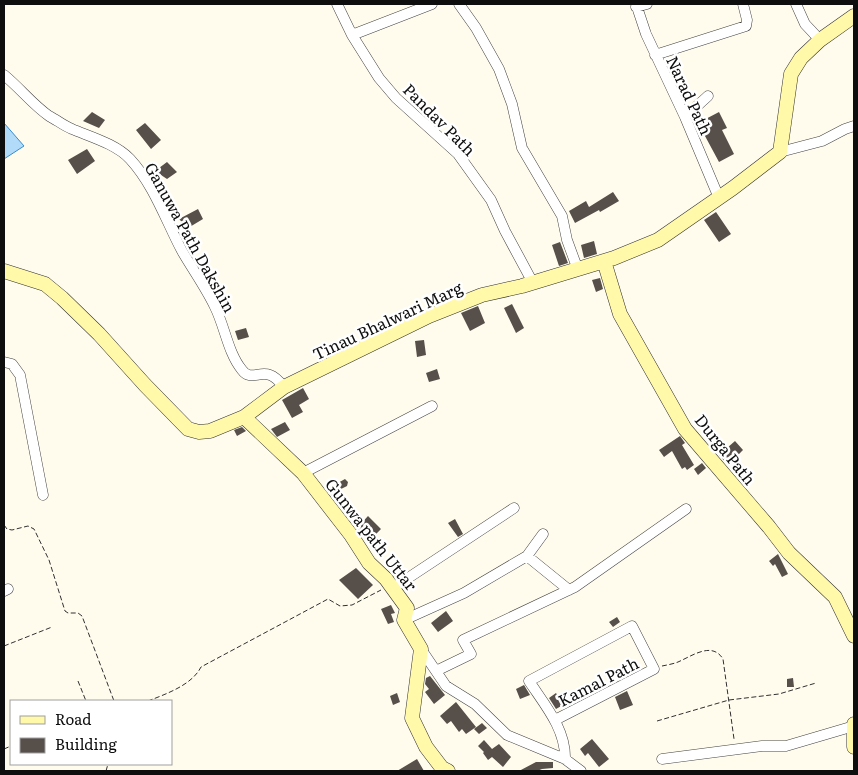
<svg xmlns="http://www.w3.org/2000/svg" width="858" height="775" font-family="Literata,serif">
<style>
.water{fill:#b1dbf9;stroke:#358ed3}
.building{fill:#574f4a}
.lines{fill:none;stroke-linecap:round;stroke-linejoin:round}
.street-casing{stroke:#414141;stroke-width:11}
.secondary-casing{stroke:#303030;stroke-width:15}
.path{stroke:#303030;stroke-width:1;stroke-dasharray:5 2.5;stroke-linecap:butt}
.street{stroke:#fff;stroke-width:10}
.secondary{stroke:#fff9a9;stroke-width:14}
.labels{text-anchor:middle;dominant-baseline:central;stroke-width:5;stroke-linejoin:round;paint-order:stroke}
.street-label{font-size:16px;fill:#0e0e0e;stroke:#fff}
</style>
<rect width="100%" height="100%" fill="#fffcee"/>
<!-- water -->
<path class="water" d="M4 123 24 146 4 159Z"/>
<!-- building -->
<path class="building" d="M92 112 105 120 99 128 83 121Z
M719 112 727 128 722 130 734 154 719 162 698 123Z
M145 123 161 140 151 149 136 130Z
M87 149 95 161 77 174 68 160Z
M167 162 177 172 167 179 155 171Z
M613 192 619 201 600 212 599 210 575 223 569 211 586 201 589 207Z
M198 209 203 219 188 228 179 219Z
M716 212 731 234 719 242 704 220Z
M594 241 597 254 584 258 581 245Z
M560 242 568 263 559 266 552 245Z
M600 278 603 289 596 292 592 280Z
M512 304 524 328 516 333 504 308Z
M478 306 485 323 470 331 461 313Z
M246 328 249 337 238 340 235 331Z
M424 340 426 355 417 357 415 341Z
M437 369 440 379 429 382 426 373Z
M303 388 309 399 299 405 303 412 292 418 282 400Z
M285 422 290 430 277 437 271 429Z
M242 427 246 431 237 436 234 430Z
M680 436 685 443 682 445 694 465 687 470 685 467 682 469 672 451 664 457 659 450Z
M735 441 743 450 728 465 719 455Z
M702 463 706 468 698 475 694 469Z
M345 479 348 482 347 486 337 491 343 496 335 501 327 489Z
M368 516 381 529 369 541 357 528Z
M455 519 463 534 458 537 448 523Z
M778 554 788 574 782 577 775 564 773 566 769 561Z
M356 568 373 585 358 599 339 580Z
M391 605 395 613 391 614 394 622 388 624 381 609Z
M446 611 453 621 438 632 431 623Z
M617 617 620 622 613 627 609 622Z
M430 676 445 695 434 704 425 692 429 689 425 684 426 678Z
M793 678 794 687H787V679Z
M524 685 530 695 520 699 516 689Z
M627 691 633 705 620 710 615 697Z
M397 693 400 702 393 705 390 696Z
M556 693 563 705 556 709 549 698Z
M456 702 476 727 466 734 462 729 459 732 451 721 447 724 440 716Z
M482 723 487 728 479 734 474 729Z
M592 739 609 759 599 767 588 753 585 756 580 749Z
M484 740 492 749 499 744 511 757 503 767 492 757 488 760 483 753 484 752 478 746Z
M417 759 424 771H397Z
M536 762H553V768L542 769 537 771H519Z"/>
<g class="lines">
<defs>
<path id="street" d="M337 4 352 35 379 78 396 98 458 154 491 200 505 231 533 283
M459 4 476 28 499 69 512 104 522 148 562 216 567 240 578 270
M636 4 646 34 685 117 719 198
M796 4 805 24 820 40
M636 7 647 4
M352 35 432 4
M655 55 746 26 747 20 743 4
M4 75C20 88 32 104 49 116 57 120 64 126 72 129 91 137 116 144 130 159 154 185 166 221 182 251 193 270 206 288 215 307 225 327 228 353 242 370 250 381 259 371 270 375 276 377 280 382 284 387
M685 117 708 96
M780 152 822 141 845 129 854 126
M4 362 12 364 20 375 43 495
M303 473 432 406
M527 556 569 590
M393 588 514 508
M4 591 8 589
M404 620 464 593 527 556 543 534
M421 649 446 686 475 704 507 735 565 759 581 771
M436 671 471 654 463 640 575 587 686 509
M555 720 654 669 632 626 529 681C544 704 566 729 565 759
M662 759 762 746H786L854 726"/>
<path id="secondary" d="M604 261 620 314 685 429 769 527 789 553 835 597 854 636
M4 271 45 284 62 298 99 334 145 385 188 429 199 432 210 431 244 417 284 387 429 316 482 295 522 286 614 258 658 240 733 188 780 152 791 74 801 58 820 40 854 16
M244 417 303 473 351 535 369 563 386 579 407 608 404 620 421 649 412 718 426 747 442 768 448 771
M854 724V747"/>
</defs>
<!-- street casing -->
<use href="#street" class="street-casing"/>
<!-- secondary casing -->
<use href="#secondary" class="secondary-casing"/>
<!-- path -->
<path class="path" d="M4 525 7 529 12 530 28 526 34 529 49 560 65 611 68 613H78L82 616 114 701
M4 646 52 627
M662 666C667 665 673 664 678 662 692 656 712 641 723 659L734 739
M78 681 86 701
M148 701C166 694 192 685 201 667L328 599 340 606 352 605 381 590
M657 721 729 700 779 694 816 683
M4 749 11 746
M106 771 108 764"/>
<!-- street -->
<use href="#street" class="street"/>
<!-- secondary -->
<use href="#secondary" class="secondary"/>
</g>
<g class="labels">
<!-- street labels -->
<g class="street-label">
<text transform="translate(690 95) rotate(65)">Narad Path</text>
<text transform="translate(440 119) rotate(45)">Pandav Path</text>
<text transform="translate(191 237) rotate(61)">Ganuwa Path Dakshin</text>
<text transform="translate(387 320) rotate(-25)">Tinau Bhalwari Marg</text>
<text transform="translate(726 449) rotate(51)">Durga Path</text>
<text transform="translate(372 534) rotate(52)">Gunwa path Uttar</text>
<text transform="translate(598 681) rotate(-27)">Kamal Path</text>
</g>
</g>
<!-- border -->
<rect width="858" height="775" fill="none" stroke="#0e0e0e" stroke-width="10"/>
<!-- legend -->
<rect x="10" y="700" width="162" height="65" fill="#ffffff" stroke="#9f9f9f"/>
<rect x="20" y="716" width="25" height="8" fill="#fff9a9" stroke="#9f9f9f"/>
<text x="55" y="725" font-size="15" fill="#0e0e0e">Road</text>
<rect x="20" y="738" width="25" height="15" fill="#574f4a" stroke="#9f9f9f"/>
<text x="55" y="750" font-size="15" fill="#0e0e0e">Building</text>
</svg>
